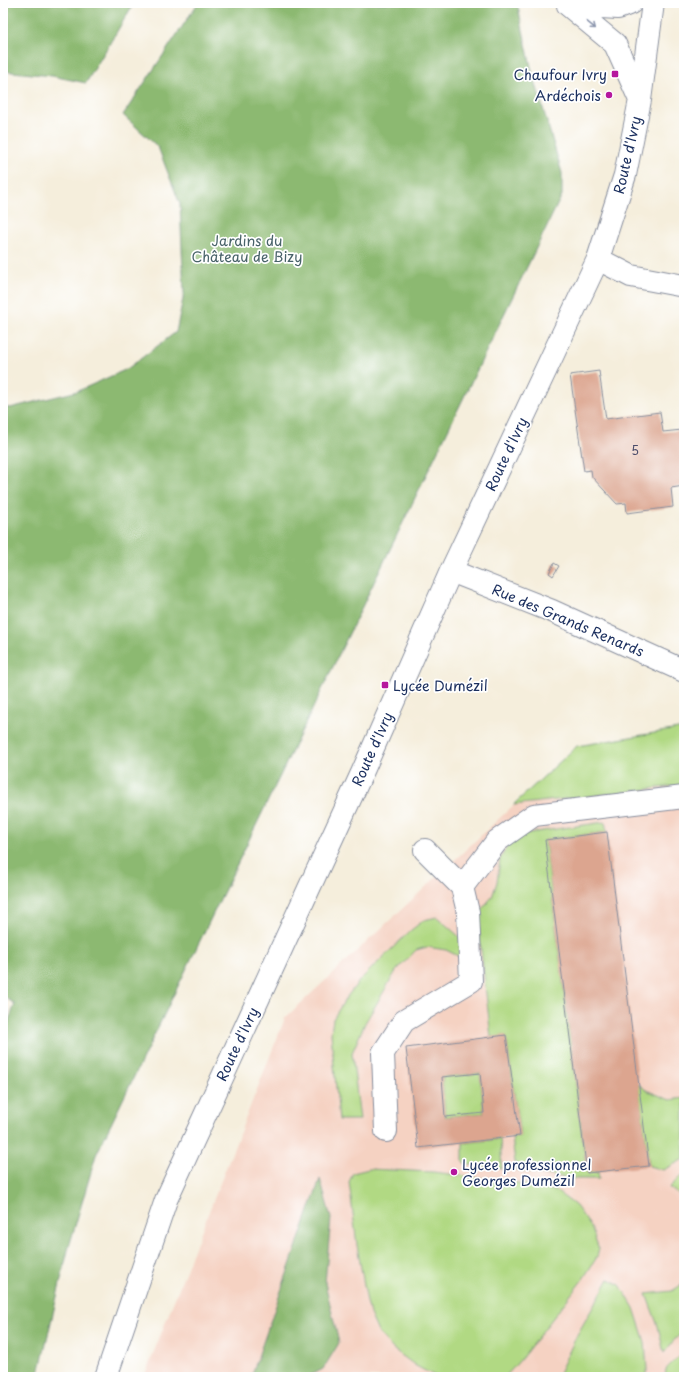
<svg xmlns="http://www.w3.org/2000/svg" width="687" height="1380" font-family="'Playpen Sans',sans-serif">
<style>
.built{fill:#f5d2c2}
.green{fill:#b1d983;stroke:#668470}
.forest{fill:#8cb971;stroke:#547468}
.building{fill:#dca58f;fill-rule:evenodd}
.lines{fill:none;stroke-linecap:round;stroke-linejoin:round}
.minor-casing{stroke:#888e9d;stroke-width:24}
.minor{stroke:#fff;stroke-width:22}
.oneway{stroke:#8d97ae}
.poi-dot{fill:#b5179e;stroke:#fff;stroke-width:1.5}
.labels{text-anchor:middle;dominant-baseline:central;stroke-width:3.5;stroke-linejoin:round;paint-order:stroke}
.number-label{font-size:12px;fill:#4b4c6a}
.poi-label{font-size:14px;fill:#1b2f5e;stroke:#fff;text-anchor:end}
.street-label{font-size:14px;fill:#1b2f5e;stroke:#fff}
.park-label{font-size:14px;fill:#486269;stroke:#fff}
</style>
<rect width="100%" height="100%" fill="#fff"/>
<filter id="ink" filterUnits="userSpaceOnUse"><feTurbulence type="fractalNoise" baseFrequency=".025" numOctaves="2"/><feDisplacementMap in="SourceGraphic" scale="8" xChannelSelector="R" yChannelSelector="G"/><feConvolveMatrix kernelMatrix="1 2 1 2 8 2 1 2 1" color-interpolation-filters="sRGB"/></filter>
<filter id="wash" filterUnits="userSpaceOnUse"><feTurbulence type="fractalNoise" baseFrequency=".012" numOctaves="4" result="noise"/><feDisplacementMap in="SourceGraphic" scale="16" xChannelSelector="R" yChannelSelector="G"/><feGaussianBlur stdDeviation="0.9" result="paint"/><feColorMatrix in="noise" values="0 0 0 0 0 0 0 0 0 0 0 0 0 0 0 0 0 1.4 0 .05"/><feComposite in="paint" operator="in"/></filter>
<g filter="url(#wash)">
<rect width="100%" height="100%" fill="#f5eedc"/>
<!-- built -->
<path class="built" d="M684 728V1377H144L285 1018 577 746Z"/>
<!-- green -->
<path class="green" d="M684 728V785L513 805 577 746Z
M605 822 607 832 545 840 587 1173 598 1172 599 1179H573L516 1170 512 1137 520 1136 506 1036 491 1037 477 915 492 897 497 882 500 859 509 843 522 834Z
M437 917 462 939 466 960 446 950 427 947 416 950 396 971 365 1023 352 1053 360 1120H339L331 1033 333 1019 346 998 360 980 410 931 424 920Z
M480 1073 484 1113 445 1117 442 1077Z
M638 1084 646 1090 670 1100 684 1098V1159L663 1170 649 1166Z
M500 1139 502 1169 465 1164 463 1160V1143Z
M369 1169 433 1172 513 1182 556 1191 576 1206 591 1227 599 1249 597 1257 583 1279 521 1359 505 1377H437L416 1366 393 1349 378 1332 370 1314 367 1302 357 1245 349 1182 353 1173Z
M684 1173V1197L669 1188Z
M609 1279 620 1285 634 1308 645 1342 647 1370V1377H557L577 1335Z
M684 1283V1331L675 1339 664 1353 658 1326 646 1294 672 1291Z
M684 1351V1377H665L666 1369Z"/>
<!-- forest -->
<path class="forest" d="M3 3H134L86 83 52 76 3 71Z
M198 3H517L531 67 562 173V195L96 1155 68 1250 38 1377H3V1036L15 1004 3 996V407L10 408 78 391 127 369 176 332 184 294 180 204 158 147 123 115Z
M320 1179 331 1218 325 1283 339 1343 323 1369 307 1377H251Z"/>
<g id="blocks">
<!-- building -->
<path class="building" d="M599 371 606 419 660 412 663 432 682 430 684 445V486L671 488 673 507 627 513 626 503 617 504 592 477 591 470 584 471 570 375Z
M554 563 559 566 553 576 549 573Z
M607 832 649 1166 587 1173 545 840Z
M506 1035 520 1136 418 1148 406 1048ZM480 1073 484 1113 445 1117 442 1077Z"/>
</g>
</g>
<g filter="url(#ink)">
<use href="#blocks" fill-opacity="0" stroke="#888e9d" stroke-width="1"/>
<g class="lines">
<defs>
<path id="minor" d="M631 3 618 8 568 5 615 44 640 100
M598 259 631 276 684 286
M451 571 552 611 684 671
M425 850 462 887 497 841 534 815 684 797
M386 1131 383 1053 404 1021 471 981 468 912 462 887
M106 1377 166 1200 362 773 451 571 598 259 625 175 640 100 653 3"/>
</defs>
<!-- minor casing -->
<use href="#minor" class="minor-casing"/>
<!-- minor -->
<use href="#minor" class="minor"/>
</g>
<!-- one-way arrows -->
<defs><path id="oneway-shaft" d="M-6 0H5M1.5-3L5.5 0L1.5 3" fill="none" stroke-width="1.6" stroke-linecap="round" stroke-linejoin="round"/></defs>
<use class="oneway" href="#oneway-shaft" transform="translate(591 25) rotate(39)"/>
</g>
<!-- markers -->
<g class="poi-dot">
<rect x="611" y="70" width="8" height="8" rx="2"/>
<circle cx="609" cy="95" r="4"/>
<rect x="381" y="681" width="8" height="8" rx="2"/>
<circle cx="454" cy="1172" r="4"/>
</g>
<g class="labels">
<!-- number labels -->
<g class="number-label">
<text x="635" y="450">5</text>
</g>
<!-- poi labels -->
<g class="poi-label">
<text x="607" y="74">Chaufour Ivry</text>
<text x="601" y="95">Ardéchois</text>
<text x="393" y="685" text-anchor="start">Lycée Dumézil</text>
<text x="462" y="1164" text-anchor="start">Lycée professionnel<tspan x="462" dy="16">Georges Dumézil</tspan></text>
</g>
<!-- street labels -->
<g class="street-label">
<text transform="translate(627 155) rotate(-77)">Route d'Ivry</text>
<text transform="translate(506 454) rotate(-65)">Route d'Ivry</text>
<text transform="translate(568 620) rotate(23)">Rue des Grands Renards</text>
<text transform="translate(372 749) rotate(-66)">Route d'Ivry</text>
<text transform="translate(237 1044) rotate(-65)">Route d'Ivry</text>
</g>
<!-- park labels -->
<g class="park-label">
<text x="247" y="240">Jardins du<tspan x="247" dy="16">Château de Bizy</tspan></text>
</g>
</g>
<!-- margin -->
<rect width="687" height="1380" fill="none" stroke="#fff" stroke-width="16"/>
</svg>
